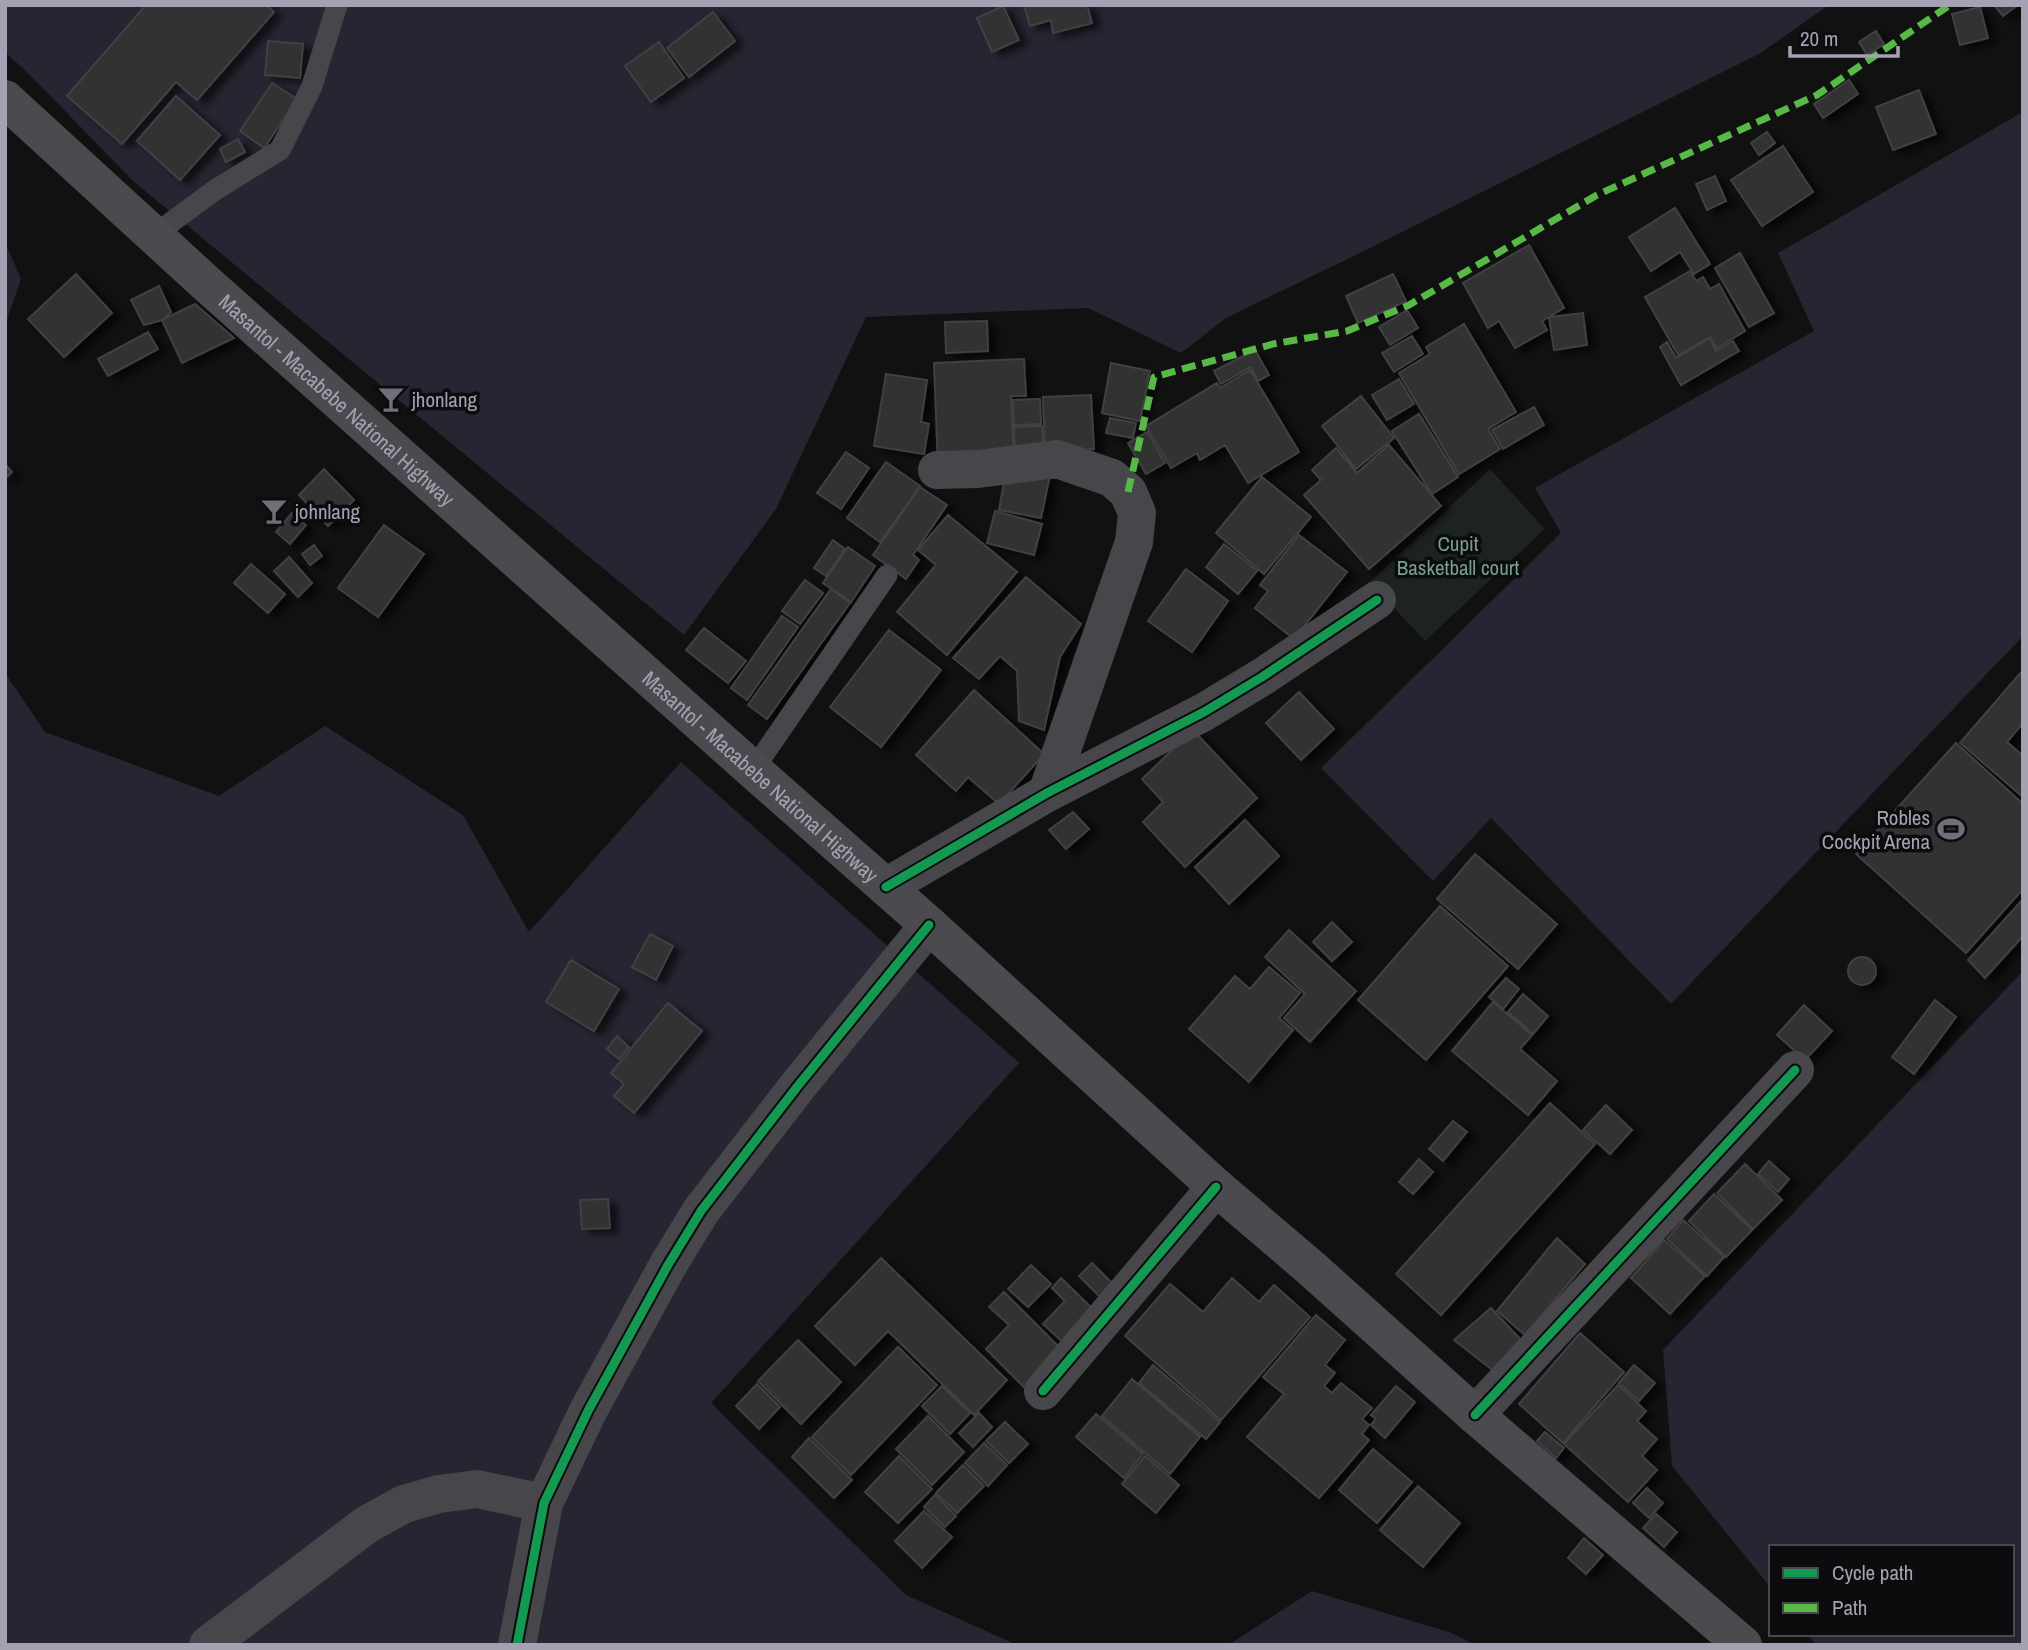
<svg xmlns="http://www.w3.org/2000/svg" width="2028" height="1650" font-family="'Archivo Narrow',sans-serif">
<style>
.green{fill:#1d2321}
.water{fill:#252632}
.building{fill:#303032;stroke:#414045;stroke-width:2;filter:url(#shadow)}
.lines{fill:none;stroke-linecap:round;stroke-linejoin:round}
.service{stroke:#47474b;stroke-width:21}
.minor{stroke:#47474b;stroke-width:38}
.secondary{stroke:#4b4a4f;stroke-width:38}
.quiet{stroke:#58b947;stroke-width:7;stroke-dasharray:14 7;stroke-linecap:butt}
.cycleway-casing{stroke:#0c0b0d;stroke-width:13}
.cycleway{stroke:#139951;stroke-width:9}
.labels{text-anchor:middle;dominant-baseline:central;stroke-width:7;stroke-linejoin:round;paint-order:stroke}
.poi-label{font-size:21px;fill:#a5a1b3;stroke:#0c0b0d;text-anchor:start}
.street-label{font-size:21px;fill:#a5a1b3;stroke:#0c0b0d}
.park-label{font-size:21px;fill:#789e8e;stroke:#0c0b0d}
</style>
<defs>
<filter id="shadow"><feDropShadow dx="8" dy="4.5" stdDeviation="3.5" flood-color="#0009"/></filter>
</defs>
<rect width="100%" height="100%" fill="#111"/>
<!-- green -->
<path class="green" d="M1490 469 1545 529 1425 641 1370 582Z"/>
<!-- water -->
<path class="water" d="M5 5H1829L1759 54 1368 249 1226 318 1181 353 1088 308 866 317 776 509 684 635 133 181 35 80 5 52Z
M2023 112V636L1671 1004 1491 818 1433 881 1321 768 1561 533 1535 488 1814 331 1778 253Z
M5 242 21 279 5 326Z
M5 673 45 732 219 796 325 726 463 815 529 932 681 762 1019 1063 711 1403 906 1595 1017 1645H5Z
M2023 971V1645H1816L1808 1634H2012V1547H1771V1588L1672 1466 1663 1350Z
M1312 1591 1449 1632 1475 1645H1228Z"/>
<!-- building -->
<path class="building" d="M146 5H266L274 12 197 100 176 82 122 144 67 96Z
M1024 5H1087L1092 23 1053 33 1051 20 1030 26Z
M1994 5H2018L2003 16Z
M1003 6 1019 40 992 52 977 18Z
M1980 7 1988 38 1960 45 1952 14Z
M713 12 735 41 689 77 667 48Z
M1876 31 1884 44 1867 55 1859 42Z
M268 41 303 44 300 78 265 75Z
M659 42 684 78 651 102 625 66Z
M1849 80 1858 94 1823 118 1814 104Z
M272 83 297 99 264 148 240 131Z
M1919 90 1936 134 1893 150 1876 107Z
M176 96 220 135 180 180 137 141Z
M1767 132 1775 143 1759 155 1751 143Z
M238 139 245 152 226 162 220 149Z
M1783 146 1813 192 1762 226 1731 180Z
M1715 176 1726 201 1707 210 1696 184Z
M1675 208 1710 264 1694 274 1680 252 1651 271 1629 237Z
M1529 245 1564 308 1542 321 1547 330 1515 348 1499 321 1488 328 1463 283Z
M1740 253 1774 313 1749 327 1715 268Z
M1690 271 1696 281 1703 277 1710 289 1719 284 1745 331 1717 348 1710 337 1678 355 1645 297Z
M76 274 112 313 64 357 28 319Z
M1393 274 1406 301 1358 323 1346 296Z
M159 286 171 312 162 320 144 325 131 300Z
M195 304 234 338 182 363 162 320Z
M1407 310 1418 328 1390 345 1379 327Z
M1583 313 1587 345 1554 350 1549 317Z
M987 321 988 351 946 353 945 322Z
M1464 324 1516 412 1488 429 1500 449 1459 474 1399 373 1430 354 1426 347Z
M148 332 158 349 108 376 98 359Z
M1412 336 1423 354 1394 372 1382 353Z
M1710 338 1716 351 1733 341 1739 351 1681 385 1660 347 1667 342 1676 358Z
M1255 350 1269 375 1258 381 1251 367 1221 384 1214 371Z
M1024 359 1026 396H1011L1014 462 938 466 934 363Z
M1111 363 1150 371 1140 421 1102 413Z
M1250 370 1299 452 1248 483 1225 445 1200 460 1197 453 1171 468 1146 426 1217 383 1220 388Z
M886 374 927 380 921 422 929 424 924 454 874 446Z
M1399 379 1414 404 1387 420 1372 395Z
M1091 395 1094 449 1045 452 1043 397Z
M1361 396 1394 438 1356 469 1322 426Z
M1040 399 1041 424 1014 425 1013 400Z
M1534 407 1544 425 1503 449 1492 430Z
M1419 414 1458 477 1432 494 1392 431Z
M1110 418 1136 423 1133 438 1106 433Z
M1042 426 1043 452 1015 453 1014 427Z
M1147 432 1165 463 1146 474 1128 443Z
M1389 445 1441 506 1369 569 1304 495 1321 480 1312 470 1336 448 1357 473Z
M846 452 869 468 841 509 817 493Z
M886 462 920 486 880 542 847 518Z
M5 464 12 472 5 479Z
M1007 466 1050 475 1041 518 999 510Z
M324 469 354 500 328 526 299 495Z
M1262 477 1311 517 1264 574 1216 533Z
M920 487 947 505 913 555 919 560 906 579 873 555Z
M995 511 1042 524 1034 555 987 543Z
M292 513 306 525 290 544 276 532Z
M948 515 1017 572 947 655 897 612 936 565 918 550Z
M384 525 424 554 378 617 338 588Z
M1299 535 1347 572 1294 639 1255 608 1268 591 1260 585Z
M833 540 845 549 826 576 814 568Z
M1224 544 1257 571 1238 594 1206 567Z
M314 545 322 556 310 565 302 554Z
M848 547 875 566 851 602 823 583Z
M289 557 312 583 298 597 274 571Z
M251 564 285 594 268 613 234 583Z
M1186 569 1228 601 1192 652 1148 621Z
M1026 577 1081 624 1060 657 1044 730 1019 721 1017 671 1000 656 979 679 953 658Z
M805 580 823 593 800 624 782 611Z
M831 589 850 603 767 719 748 705Z
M782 616 798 627 747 700 731 688Z
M704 628 746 661 728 683 686 650Z
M889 630 941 670 881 747 830 707Z
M2023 670V723L2007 742 2023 756V797L1960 743Z
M974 690 1044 754 999 804 968 777 956 791 916 755Z
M1299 692 1334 729 1301 760 1266 723Z
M1193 730 1257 798 1185 867 1143 822 1163 802 1142 779Z
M1956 743 2023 804V889L1966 953 1856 854Z
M1073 812 1089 829 1066 849 1049 830Z
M1245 820 1279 856 1229 904 1195 867Z
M1475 854 1557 924 1518 969 1437 899Z
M2023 899V936L1985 978 1968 960Z
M1440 906 1508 966 1426 1060 1358 1000Z
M1332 922 1352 942 1332 961 1313 942Z
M1289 930 1356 991 1310 1042 1284 1018 1305 994 1265 957Z
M650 934 673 946 656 980 632 967Z
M1848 971a14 14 0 1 1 28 0a14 14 0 1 1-28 0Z
M571 960 619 989 594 1031 546 1002Z
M1269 967 1300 993 1279 1018 1293 1030 1249 1082 1189 1029 1235 976 1250 989Z
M1506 978 1519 989 1503 1009 1489 997Z
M1523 994 1548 1016 1533 1034 1508 1012Z
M1935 1000 1956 1017 1914 1074 1892 1057Z
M1493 1002 1532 1035 1520 1049 1557 1081 1528 1115 1452 1051Z
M668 1003 702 1031 634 1113 614 1096 624 1084 611 1073Z
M1804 1005 1832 1031 1805 1060 1777 1035Z
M617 1036 629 1047 619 1059 607 1049Z
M1550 1103 1595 1144 1441 1315 1396 1274Z
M1606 1105 1632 1130 1610 1154 1583 1130Z
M1453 1121 1467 1132 1443 1161 1429 1149Z
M1419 1159 1433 1172 1413 1194 1399 1182Z
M1769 1161 1789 1179 1778 1192 1758 1174Z
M1745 1164 1782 1200 1753 1229 1717 1193Z
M1714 1194 1752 1230 1726 1257 1689 1221Z
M608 1199 610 1228 582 1229 580 1200Z
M1683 1220 1724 1257 1707 1276 1667 1239Z
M1557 1238 1585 1264 1525 1335 1497 1311Z
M1664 1240 1705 1276 1670 1314 1631 1278Z
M881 1258 1007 1380 974 1415 888 1331 855 1365 815 1326Z
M1092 1263 1120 1291 1107 1304 1079 1276Z
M1031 1265 1051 1284 1028 1307 1008 1289Z
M1061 1278 1096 1312 1066 1345 1043 1324 1065 1301 1052 1288Z
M1232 1278 1259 1302 1274 1285 1310 1317 1221 1420 1125 1336 1170 1284 1203 1312Z
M1004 1292 1062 1350 1025 1388 986 1349 1009 1325 989 1307Z
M1491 1308 1523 1342 1495 1372 1454 1340Z
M1316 1315 1345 1340 1325 1365 1335 1373 1324 1386 1332 1393 1341 1383 1372 1408 1362 1419 1369 1425 1362 1434 1369 1440 1319 1498 1247 1437 1284 1394 1263 1377Z
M1580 1333 1624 1372 1563 1443 1519 1404Z
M798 1340 841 1382 801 1424 758 1381Z
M898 1347 937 1385 851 1475 812 1437Z
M1153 1365 1220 1422 1206 1439 1139 1383Z
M1634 1365 1655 1383 1639 1401 1619 1383Z
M1132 1379 1200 1437 1170 1474 1102 1416Z
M757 1384 780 1407 759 1429 736 1406Z
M1618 1385 1646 1411 1637 1421 1657 1439 1642 1456 1657 1470 1628 1502 1564 1444Z
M942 1386 970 1413 950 1434 922 1406Z
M1396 1386 1415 1402 1385 1438 1371 1425 1376 1419 1371 1415Z
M979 1413 992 1427 973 1447 959 1433Z
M1096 1414 1143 1454 1124 1478 1076 1437Z
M928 1416 964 1452 932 1485 896 1449Z
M1005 1422 1028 1444 1009 1463 986 1441Z
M1545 1432 1564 1448 1556 1458 1537 1441Z
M809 1438 852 1480 834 1498 792 1457Z
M984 1443 1007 1465 988 1486 965 1463Z
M1373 1449 1412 1482 1377 1523 1339 1490Z
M899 1456 932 1489 898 1523 865 1492Z
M1145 1456 1179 1485 1156 1513 1122 1484Z
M963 1465 984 1486 957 1513 936 1493Z
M1418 1486 1460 1523 1423 1567 1380 1530Z
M1647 1488 1663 1503 1649 1518 1633 1503Z
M935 1495 956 1516 945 1527 924 1507Z
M924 1511 952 1537 922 1568 895 1541Z
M1656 1514 1677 1532 1664 1547 1643 1528Z
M1584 1538 1603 1555 1586 1574 1568 1558Z"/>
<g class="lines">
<!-- service -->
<path class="service" d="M154 235 215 190 280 150 312 86 337 5
M753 770 887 575"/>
<!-- minor -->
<path class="minor" d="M937 470 978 469 1057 459 1112 478 1128 492 1137 513 1134 542 1047 793
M886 887 1047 793 1204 712 1262 677 1377 600
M1043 1391 1216 1187
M1475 1415 1795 1070
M208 1645 366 1525 404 1504 439 1494 477 1489 544 1503
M517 1645 544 1503 588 1411 668 1265 701 1211 797 1087 929 925"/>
<!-- secondary -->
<path class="secondary" id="s1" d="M5 99 208 285 753 770 929 925 1216 1187 1312 1269 1475 1415 1743 1645"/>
<!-- quiet -->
<path class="quiet" d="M1128 492 1154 377 1273 344 1347 331 1409 305 1597 195 1817 95 1950 5"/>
<defs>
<path id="cycleway" d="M886 887 1047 793 1204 712 1262 677 1377 600
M1043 1391 1216 1187
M1475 1415 1795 1070
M517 1645 544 1503 588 1411 668 1265 701 1211 797 1087 929 925"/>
</defs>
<!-- cycleway casing -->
<use href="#cycleway" class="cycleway-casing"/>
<!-- cycleway -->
<use href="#cycleway" class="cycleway"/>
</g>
<!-- icons -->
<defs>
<symbol id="bar-bare" viewBox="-9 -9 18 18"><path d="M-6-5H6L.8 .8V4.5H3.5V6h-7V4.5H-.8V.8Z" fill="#716f7a" stroke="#0c0b0d" stroke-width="2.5" paint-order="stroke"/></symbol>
<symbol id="stadium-bare" viewBox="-9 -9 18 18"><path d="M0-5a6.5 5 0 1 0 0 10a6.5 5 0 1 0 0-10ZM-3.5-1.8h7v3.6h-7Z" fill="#716f7a" stroke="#0c0b0d" stroke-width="2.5" paint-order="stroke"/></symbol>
</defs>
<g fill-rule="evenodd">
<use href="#bar-bare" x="372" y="380" width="38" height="38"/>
<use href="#bar-bare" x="255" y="492" width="38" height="38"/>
<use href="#stadium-bare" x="1932" y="810" width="38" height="38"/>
</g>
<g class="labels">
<!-- poi labels -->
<g class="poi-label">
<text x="412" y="399">jhonlang</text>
<text x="295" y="511">johnlang</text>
<text x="1930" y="817" text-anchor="end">Robles<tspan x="1930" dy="24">Cockpit Arena</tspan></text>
</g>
<!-- street labels -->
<g class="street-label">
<text stroke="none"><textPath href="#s1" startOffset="448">Masantol - Macabebe National Highway</textPath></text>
<text stroke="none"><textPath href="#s1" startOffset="1015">Masantol - Macabebe National Highway</textPath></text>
</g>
<!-- park labels -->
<g class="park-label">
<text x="1458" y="543">Cupit<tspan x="1458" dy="24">Basketball court</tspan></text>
</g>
</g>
<!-- border -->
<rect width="2028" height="1650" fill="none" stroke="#a5a1b3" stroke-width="14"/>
<!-- legend -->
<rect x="1769" y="1545" width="245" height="91" fill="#0c0b0d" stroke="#49474f" stroke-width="2"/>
<rect x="1783" y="1568" width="35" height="10" fill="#139951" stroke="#49474f" stroke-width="2"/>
<text x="1832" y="1580" font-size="21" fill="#a5a1b3">Cycle path</text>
<rect x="1783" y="1603" width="35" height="10" fill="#58b947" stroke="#49474f" stroke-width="2"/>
<text x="1832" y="1615" font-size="21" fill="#a5a1b3">Path</text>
<!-- scale -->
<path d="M1790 46v10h108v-10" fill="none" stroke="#a5a1b3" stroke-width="3.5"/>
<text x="1800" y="46" font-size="21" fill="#a5a1b3" stroke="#0c0b0d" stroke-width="5" paint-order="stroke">20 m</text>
</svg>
